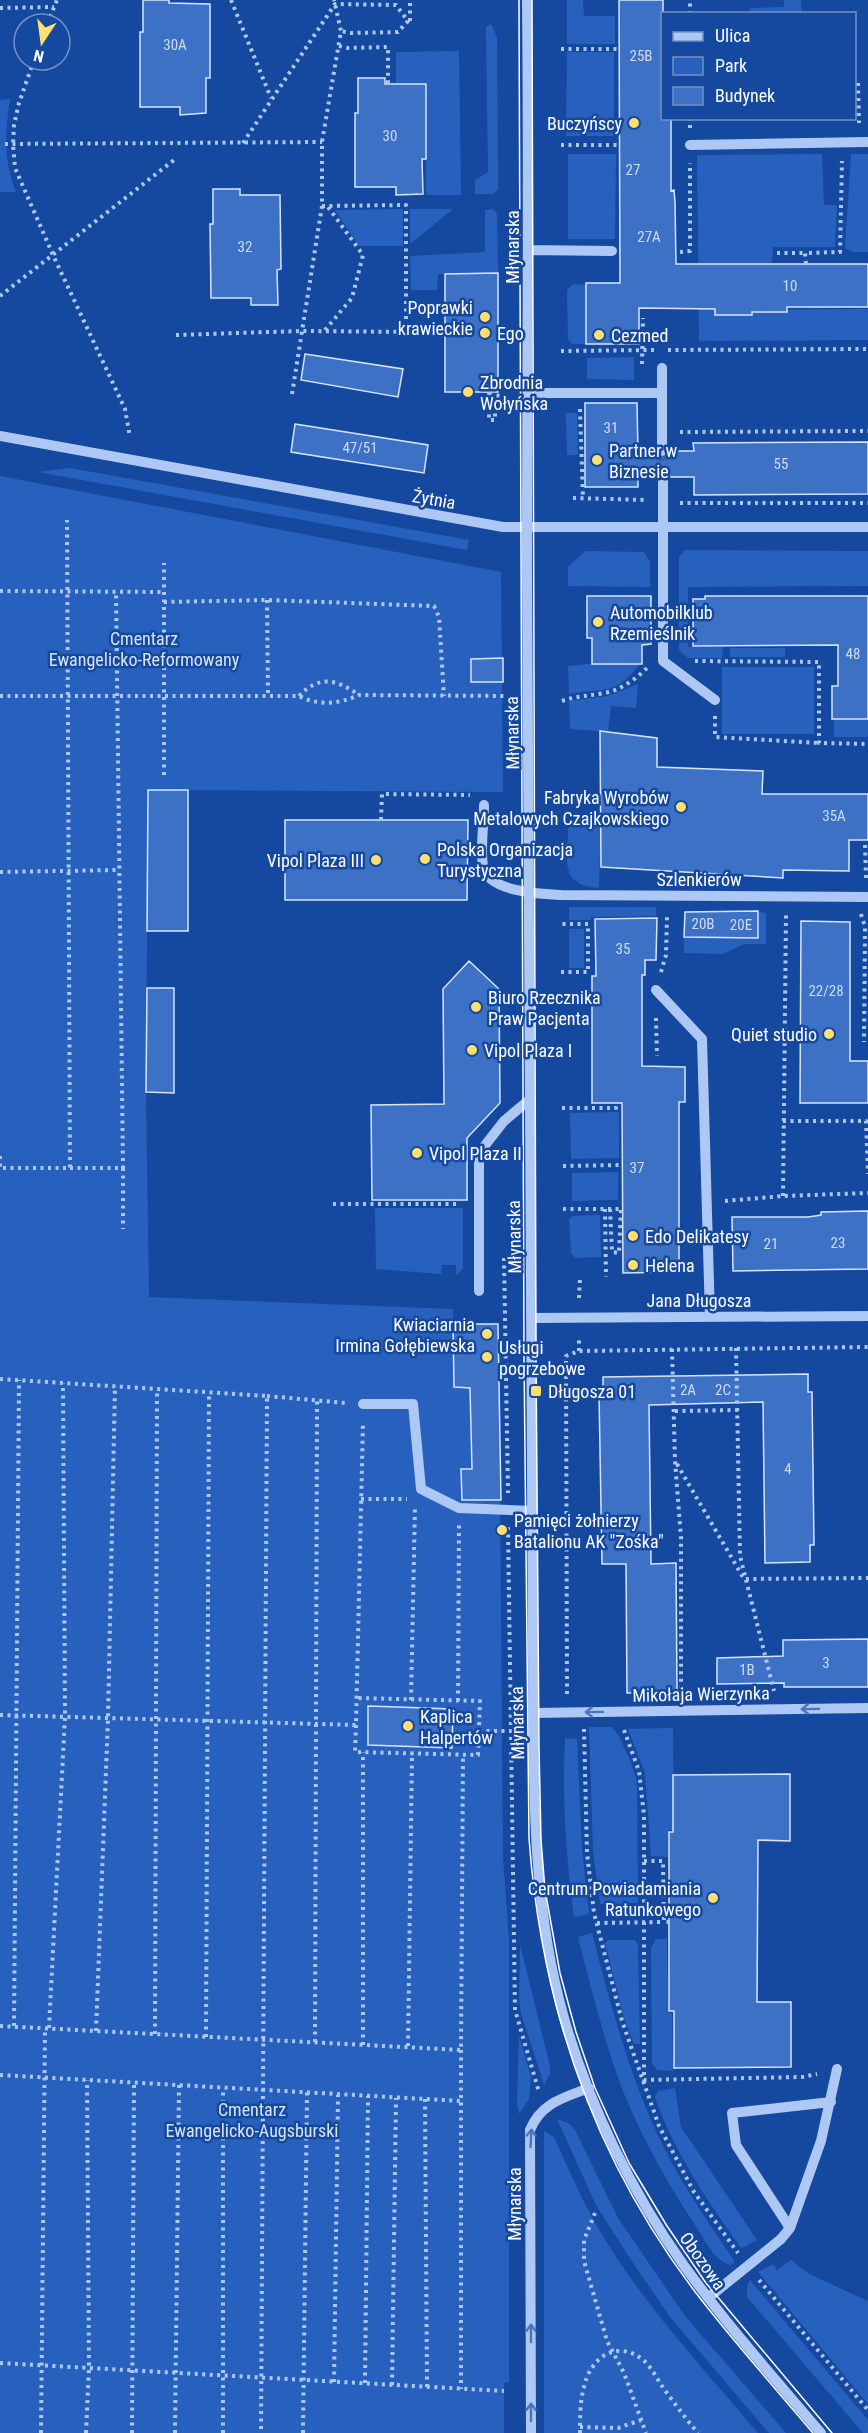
<svg xmlns="http://www.w3.org/2000/svg" width="868" height="2433" font-family="'Roboto Condensed',sans-serif">
<style>
.green{fill:#2861bd}
.building{fill:#3d71c6;stroke:#d5e5fd;stroke-width:1.5}
.lines{fill:none;stroke-linecap:round;stroke-linejoin:round}
.minor-tunnel{stroke:#3863ad;stroke-width:10;stroke-dasharray:10 5;stroke-linecap:butt}
.path{stroke:#adc8f4;stroke-width:4;stroke-dasharray:3 4.5;stroke-linecap:butt}
.minor{stroke:#adc8f4;stroke-width:10}
.tram{stroke:#fff;stroke-width:1.5}
.oneway{stroke:#4a75bd}
.poi-dot{fill:#ffdf6f;stroke:#15489f;stroke-width:2}
.labels{text-anchor:middle;dominant-baseline:central;stroke-width:5;stroke-linejoin:round;paint-order:stroke}
.number-label{font-size:15px;fill:#cedcf1}
.poi-label{font-size:18px;fill:#fff;stroke:#15489f;text-anchor:start}
.street-label{font-size:18px;fill:#fff;stroke:#15489f}
.park-label{font-size:18px;fill:#d5e5fd;stroke:#15489f}
</style>
<rect width="100%" height="100%" fill="#15489f"/>
<!-- green -->
<path class="green" d="M567 0H583L584 16H615V44H567Z
M784 0H801L802 13H750V8L784 7Z
M491 24 497 37 498 189 493 194H475V180L488 172 486 27Z
M459 51 461 195H426V84H396V52Z
M567 52H614V136H566Z
M10 99C5 133 3 160 16 192H0V100Z
M568 154H616L615 239H568Z
M822 154 824 205H837L835 247H773L772 264 713 265V310L868 309V340L699 341 697 155Z
M851 154H868V252H853L845 248Z
M403 209V246H359L335 210Z
M410 209H453L410 244Z
M493 209 497 214 498 273 438 274 437 290H411L410 256 485 252V210Z
M573 284 586 285V344H572L568 339 567 290Z
M634 357V380L587 379V358Z
M566 413H577L578 455H567Z
M70 468 469 540 467 550 38 472Z
M0 476 501 572 503 792 148 790 146 1092 149 1297 453 1309 454 1369 499 1368 503 1857 509 1941V2382L504 2383V2433H0Z
M684 550 868 551V586L688 587V647H723L722 658H688L679 650V558Z
M585 551 644 552 650 562V587L568 586V567Z
M730 648H785V657H730Z
M587 664H640C612 698 606 687 569 694L568 666Z
M722 667H814V734H722Z
M638 684 636 708 611 706 608 732 570 729 569 701 607 696Z
M834 717H868V737H834Z
M601 819 599 888C558 885 568 860 568 828L584 820Z
M569 907H656V916L591 917V920H569Z
M758 912 766 913V944H744L723 954 684 953V937L757 938Z
M569 929H584V968H569Z
M619 1112V1158L571 1159 570 1113Z
M618 1172V1200L572 1201V1173Z
M375 1208H463V1269L456 1275V1265H442L441 1274 376 1269Z
M600 1215 601 1257 575 1258 571 1253 569 1219 573 1216Z
M589 1727H612L619 1736 631 1762 637 1782 638 1903 600 1904 593 1850Z
M673 1728 674 1830H668V1857L651 1856 645 1773 628 1729Z
M565 1738 577 1739 582 1849 589 1914 574 1917C566 1856 562 1800 565 1738Z
M592 1933C609 1999 627 2067 655 2129 676 2176 706 2219 735 2262L730 2265C713 2259 705 2240 695 2225 668 2184 642 2138 623 2091 604 2041 591 1988 578 1937Z
M656 1939H667L668 2012 672 2013 673 2071 657 2070 652 2063 651 1948Z
M608 1940H635L638 1945 640 2044H634L624 2018 605 1943Z
M520 1944 550 2066V2074L544 2085 521 2013 519 2000Z
M519 2036 531 2077 529 2099 519 2114 517 2104Z
M675 2088 681 2127 757 2240 741 2248C707 2200 675 2153 655 2098L658 2091Z
M557 2119 570 2124 575 2130 618 2218 685 2316 786 2433H769L670 2317 631 2260 596 2205Z
M544 2131 554 2137C564 2159 574 2182 585 2204 629 2289 696 2360 758 2433H544Z
M791 2260 809 2274 868 2301V2404L758 2272 773 2264 777 2270Z
M750 2280 868 2420V2433H863L747 2297V2286Z"/>
<!-- building -->
<path class="building" d="M143 0H169V3L210 4V78H206V113L180 115V107H140V32H143Z
M619 0H663V118H671V191L674 190 675 202 676 264H868V307H787V312H752V315H715V309L639 308V344H586V283H620Z
M358 78H385V84H426V159H422L423 194 396 195V187H355V113H358Z
M213 189H240V195H280L281 269 277 270 278 305H251V298H211L210 224H213Z
M498 273V392H445V274Z
M305 354 403 369 398 397 301 380Z
M585 403H637L638 452H655L661 458 666 457 669 451H694L693 443 868 442V494L694 495V477H670L669 473 664 470 659 471 656 477 638 478V487H585Z
M295 424 428 445 424 473 291 452Z
M587 596H651V644L642 645V664H592V638H587Z
M705 596H868V719H832V686H838V645L693 646V599H705Z
M503 658V682H471V659Z
M600 731 657 738V767L763 771 762 794H868V840H849V871L783 870V878L601 867Z
M148 790H188V931H147Z
M285 820H468L467 900H285Z
M758 911V938L684 937 685 912Z
M657 918 656 960H645V975H642V1066L685 1067V1102H679V1272L623 1273 622 1103H592V976H596L595 919Z
M801 921 850 922V1061H868V1103H800Z
M469 961 499 989 500 1103 467 1138V1200H372L371 1105 444 1104 443 989Z
M147 988H174V1093L146 1092Z
M868 1211V1269L733 1271 732 1217H808L821 1215V1212Z
M453 1324H498L501 1500H462L461 1469H472L470 1388 454 1387Z
M808 1374V1392H812L814 1545H810V1562L765 1563 763 1402 649 1405 651 1564 676 1563 677 1692 627 1693 626 1564H602L599 1394 603 1395V1377Z
M868 1639V1687H784V1683L717 1684V1658L783 1656V1640Z
M368 1706 453 1709 452 1748 368 1745Z
M790 1774V1841L758 1840 757 2002H791V2067L674 2068V2011H669V1832H673V1775Z"/>
<g class="lines">
<!-- minor-tunnel -->
<path class="minor-tunnel" d="M662 451 663 477"/>
<!-- path -->
<path class="path" d="M231 0 271 98
M0 8 54 7
M690 14V0
M410 21V0
M47 24 57 0
M339 46 348 48 388 47V85
M561 49H617
M34 60 19 103 14 125 13 144 15 168 53 255 125 409 130 437
M858 83 859 123
M690 128V118
M243 143 335 4 396 5 408 21 398 32 351 33 341 31
M5 144 322 142
M561 145H619
M322 206 406 205V332
M680 252 690 251V163
M777 253H805
M806 264 805 253 840 252 842 161
M0 296 174 160
M325 330 352 298 363 255 328 207
M176 335 301 331 416 332
M668 350 868 349
M561 351 654 350
M642 364 643 318
M489 392V420H495V395
M292 394 322 206V142L341 31 334 0
M489 395 502 396
M580 409 583 499
M680 432 868 431
M573 498 646 500
M680 503H868
M0 591 164 592
M267 600 268 696
M164 602 267 600 434 606 439 617 444 696
M695 661 819 662V743L868 744
M0 696H299C319 706 339 704 359 695L507 696
M299 696C319 675 336 679 359 695
M562 701C576 696 589 696 604 693 620 691 637 678 648 667
M715 716V737L819 743
M164 775V563
M381 820 382 794 470 795
M0 872 118 870
M866 878 865 845H868
M861 914 865 927 864 1042
M561 972H588V924H561
M661 972 666 955 667 915
M656 1018 657 1056
M562 1108H616V1103
M783 1121H866L868 1174
M0 1156V1168H70L67 520
M563 1166 623 1165
M70 1168H123L116 592
M123 1168V1229
M783 1196 786 915
M725 1201 783 1196 868 1193
M333 1204H460
M563 1209H623
M605 1209 606 1277
M610 1209 612 1252 619 1253 621 1209
M504 1258 508 1493
M579 1298 580 1277
M736 1348 740 1556 774 1691
M672 1349 675 1461 681 1538V1695
M579 1351V1337
M0 1379 267 1396 261 2433
M267 1396 346 1403
M675 1411 738 1410
M677 1464 744 1579 868 1578
M361 1499H407
M508 1527 515 2010 539 2092
M567 1694 566 1356 579 1351 868 1347
M411 1700 415 1505
M458 1701 459 1524
M0 1715 356 1725 363 1422
M356 1725 355 1752 478 1755 480 1701 356 1698
M584 1729 587 1853 594 1913 622 2021 659 2126 694 2192 738 2253
M624 1730 639 1771 644 1815V2080L802 2077 817 2074
M479 1731H512
M644 1861H663L664 1922H669
M597 1923 664 1922
M0 2026 461 2050 463 1755
M14 2026 19 1380
M49 2028 65 1716 63 1383
M96 2031 108 1718 115 1386
M155 2034 157 1389
M206 2037 209 1392
M315 2042 317 1401
M363 2045V1752
M408 2046 412 1753
M461 2050V2389
M0 2075 461 2101
M425 2099 427 2387
M595 2213 584 2240V2261L607 2341 624 2373 646 2433
M759 2280 868 2410
M0 2363 504 2391
M334 2382 338 2095
M365 2383 368 2096
M392 2385 396 2098
M580 2427 618 2428 641 2420
M41 2433 45 2028
M86 2433 89 2368 87 2080
M132 2433 134 2083
M175 2433 179 2085
M223 2433V2088
M303 2433 307 2092
M580 2433C580 2418 580 2401 584 2387 590 2359 615 2339 642 2359 651 2366 657 2379 664 2389 675 2404 686 2419 698 2433"/>
<!-- minor -->
<path class="minor" d="M527 0C529 189 527 379 527 568 527 808 531 1048 531 1288 531 1410 532 1532 533 1654 534 1777 530 1899 564 2018 589 2105 632 2193 685 2267 727 2325 775 2379 821 2433
M690 145 868 142
M528 250 612 251
M662 368V451
M528 393H662
M0 436 503 527H868
M663 477V661L715 700
M484 805C484 825 480 847 483 866 487 892 541 894 561 895L868 897
M656 990 702 1039 710 1317
M479 1291V1153L504 1121 529 1100
M531 1318 868 1316
M363 1404H413L421 1489 459 1508 532 1511
M534 1713 868 1708
M790 2228 736 2145 732 2113 831 2102
M708 2298 781 2239 790 2228 821 2141 837 2069
M531 2433 530 2130C541 2103 563 2098 589 2088"/>
<!-- tram -->
<path class="tram" d="M519 0 524 1356 529 1838C541 2005 594 2159 696 2293 733 2341 774 2387 813 2433
M532 0 536 1356 539 1747 541 1840 545 1890 560 1973 576 2032 595 2088 629 2163 667 2226 706 2283 832 2433"/>
</g>
<!-- one-way arrows -->
<defs><path id="oneway-shaft" d="M-6 0H5M1.5-3L5.5 0L1.5 3" fill="none" stroke-width="1.6" stroke-linecap="round" stroke-linejoin="round" transform="scale(1.5)"/></defs>
<g class="oneway">
<use href="#oneway-shaft" transform="translate(810 1709) rotate(179)"/>
<use href="#oneway-shaft" transform="translate(594 1712) rotate(179)"/>
<use href="#oneway-shaft" transform="translate(531 2138) rotate(-87)"/>
<use href="#oneway-shaft" transform="translate(531 2333) rotate(-90)"/>
<use href="#oneway-shaft" transform="translate(531 2412) rotate(-90)"/>
</g>
<!-- markers -->
<g class="poi-dot">
<circle cx="634" cy="123" r="6"/>
<circle cx="485" cy="317" r="6"/>
<circle cx="485" cy="333" r="6"/>
<circle cx="599" cy="335" r="6"/>
<circle cx="468" cy="392" r="6"/>
<circle cx="597" cy="460" r="6"/>
<circle cx="598" cy="622" r="6"/>
<circle cx="681" cy="807" r="6"/>
<circle cx="425" cy="859" r="6"/>
<circle cx="376" cy="860" r="6"/>
<circle cx="476" cy="1007" r="6"/>
<circle cx="829" cy="1034" r="6"/>
<circle cx="472" cy="1050" r="6"/>
<circle cx="417" cy="1153" r="6"/>
<circle cx="633" cy="1236" r="6"/>
<circle cx="633" cy="1265" r="6"/>
<circle cx="487" cy="1334" r="6"/>
<circle cx="487" cy="1357" r="6"/>
<rect x="530" y="1385" width="12" height="12" rx="3"/>
<circle cx="502" cy="1530" r="6"/>
<circle cx="408" cy="1726" r="6"/>
<circle cx="713" cy="1898" r="6"/>
</g>
<g class="labels">
<!-- number labels -->
<g class="number-label">
<text x="175" y="45">30A</text>
<text x="641" y="56">25B</text>
<text x="390" y="136">30</text>
<text x="633" y="170">27</text>
<text x="649" y="237">27A</text>
<text x="245" y="247">32</text>
<text x="790" y="286">10</text>
<text x="611" y="428">31</text>
<text x="360" y="448">47/51</text>
<text x="781" y="464">55</text>
<text x="853" y="654">48</text>
<text x="834" y="816">35A</text>
<text x="703" y="924">20B</text>
<text x="741" y="925">20E</text>
<text x="623" y="949">35</text>
<text x="826" y="991">22/28</text>
<text x="637" y="1168">37</text>
<text x="838" y="1243">23</text>
<text x="771" y="1244">21</text>
<text x="688" y="1390">2A</text>
<text x="723" y="1390">2C</text>
<text x="788" y="1469">4</text>
<text x="826" y="1663">3</text>
<text x="747" y="1670">1B</text>
</g>
<!-- poi labels -->
<g class="poi-label">
<text x="622" y="123" text-anchor="end">Buczyńscy</text>
<text x="473" y="307" text-anchor="end">Poprawki<tspan x="473" dy="21">krawieckie</tspan></text>
<text x="497" y="333">Ego</text>
<text x="611" y="335">Cezmed</text>
<text x="480" y="382">Zbrodnia<tspan x="480" dy="21">Wołyńska</tspan></text>
<text x="609" y="450">Partner w<tspan x="609" dy="21">Biznesie</tspan></text>
<text x="610" y="612">Automobilklub<tspan x="610" dy="21">Rzemieślnik</tspan></text>
<text x="669" y="797" text-anchor="end">Fabryka Wyrobów<tspan x="669" dy="21">Metalowych Czajkowskiego</tspan></text>
<text x="437" y="849">Polska Organizacja<tspan x="437" dy="21">Turystyczna</tspan></text>
<text x="364" y="860" text-anchor="end">Vipol Plaza III</text>
<text x="488" y="997">Biuro Rzecznika<tspan x="488" dy="21">Praw Pacjenta</tspan></text>
<text x="817" y="1034" text-anchor="end">Quiet studio</text>
<text x="484" y="1050">Vipol Plaza I</text>
<text x="429" y="1153">Vipol Plaza II</text>
<text x="645" y="1236">Edo Delikatesy</text>
<text x="645" y="1265">Helena</text>
<text x="475" y="1324" text-anchor="end">Kwiaciarnia<tspan x="475" dy="21">Irmina Gołębiewska</tspan></text>
<text x="499" y="1347">Usługi<tspan x="499" dy="21">pogrzebowe</tspan></text>
<text x="548" y="1391">Długosza 01</text>
<text x="514" y="1520">Pamięci żołnierzy<tspan x="514" dy="21">Batalionu AK "Zośka"</tspan></text>
<text x="420" y="1716">Kaplica<tspan x="420" dy="21">Halpertów</tspan></text>
<text x="701" y="1888" text-anchor="end">Centrum Powiadamiania<tspan x="701" dy="21">Ratunkowego</tspan></text>
</g>
<!-- street labels -->
<g class="street-label">
<text transform="translate(512 247) rotate(-90)">Młynarska</text>
<text transform="translate(434 499) rotate(10)">Żytnia</text>
<text transform="translate(512 733) rotate(-91)">Młynarska</text>
<text x="699" y="879">Szlenkierów</text>
<text transform="translate(514 1237) rotate(-91)">Młynarska</text>
<text x="699" y="1300">Jana Długosza</text>
<text transform="translate(701 1694) rotate(-1)">Mikołaja Wierzynka</text>
<text transform="translate(517 1723) rotate(-91)">Młynarska</text>
<text transform="translate(514 2204) rotate(-90)">Młynarska</text>
<text transform="translate(703 2261) rotate(55)">Obozowa</text>
</g>
<!-- park labels -->
<g class="park-label">
<text x="144" y="638">Cmentarz<tspan x="144" dy="21">Ewangelicko-Reformowany</tspan></text>
<text x="252" y="2109">Cmentarz<tspan x="252" dy="21">Ewangelicko-Augsburski</tspan></text>
</g>
</g>
<!-- legend -->
<rect x="661" y="12" width="195" height="108" fill="#15489f" stroke="#7391c5" stroke-width="1.5"/>
<rect x="673" y="32" width="30" height="9" fill="#adc8f4" stroke="#7391c5" stroke-width="1.5"/>
<text x="715" y="42" font-size="18" fill="#ffffff">Ulica</text>
<rect x="673" y="57" width="30" height="18" fill="#2861bd" stroke="#7391c5" stroke-width="1.5"/>
<text x="715" y="72" font-size="18" fill="#ffffff">Park</text>
<rect x="673" y="87" width="30" height="18" fill="#3d71c6" stroke="#7391c5" stroke-width="1.5"/>
<text x="715" y="102" font-size="18" fill="#ffffff">Budynek</text>
<!-- north arrow -->
<g transform="translate(42 42) rotate(193)"><circle r="28" fill="#15489f" stroke="#7391c5" stroke-width="1.5"/>
<path d="M0-4.5L10 22L0 15L-10 22Z" fill="#ffdf6f"/>
<text y="-9" font-size="16" font-weight="bold" text-anchor="middle" fill="#ffffff">N</text>
</g>
</svg>
